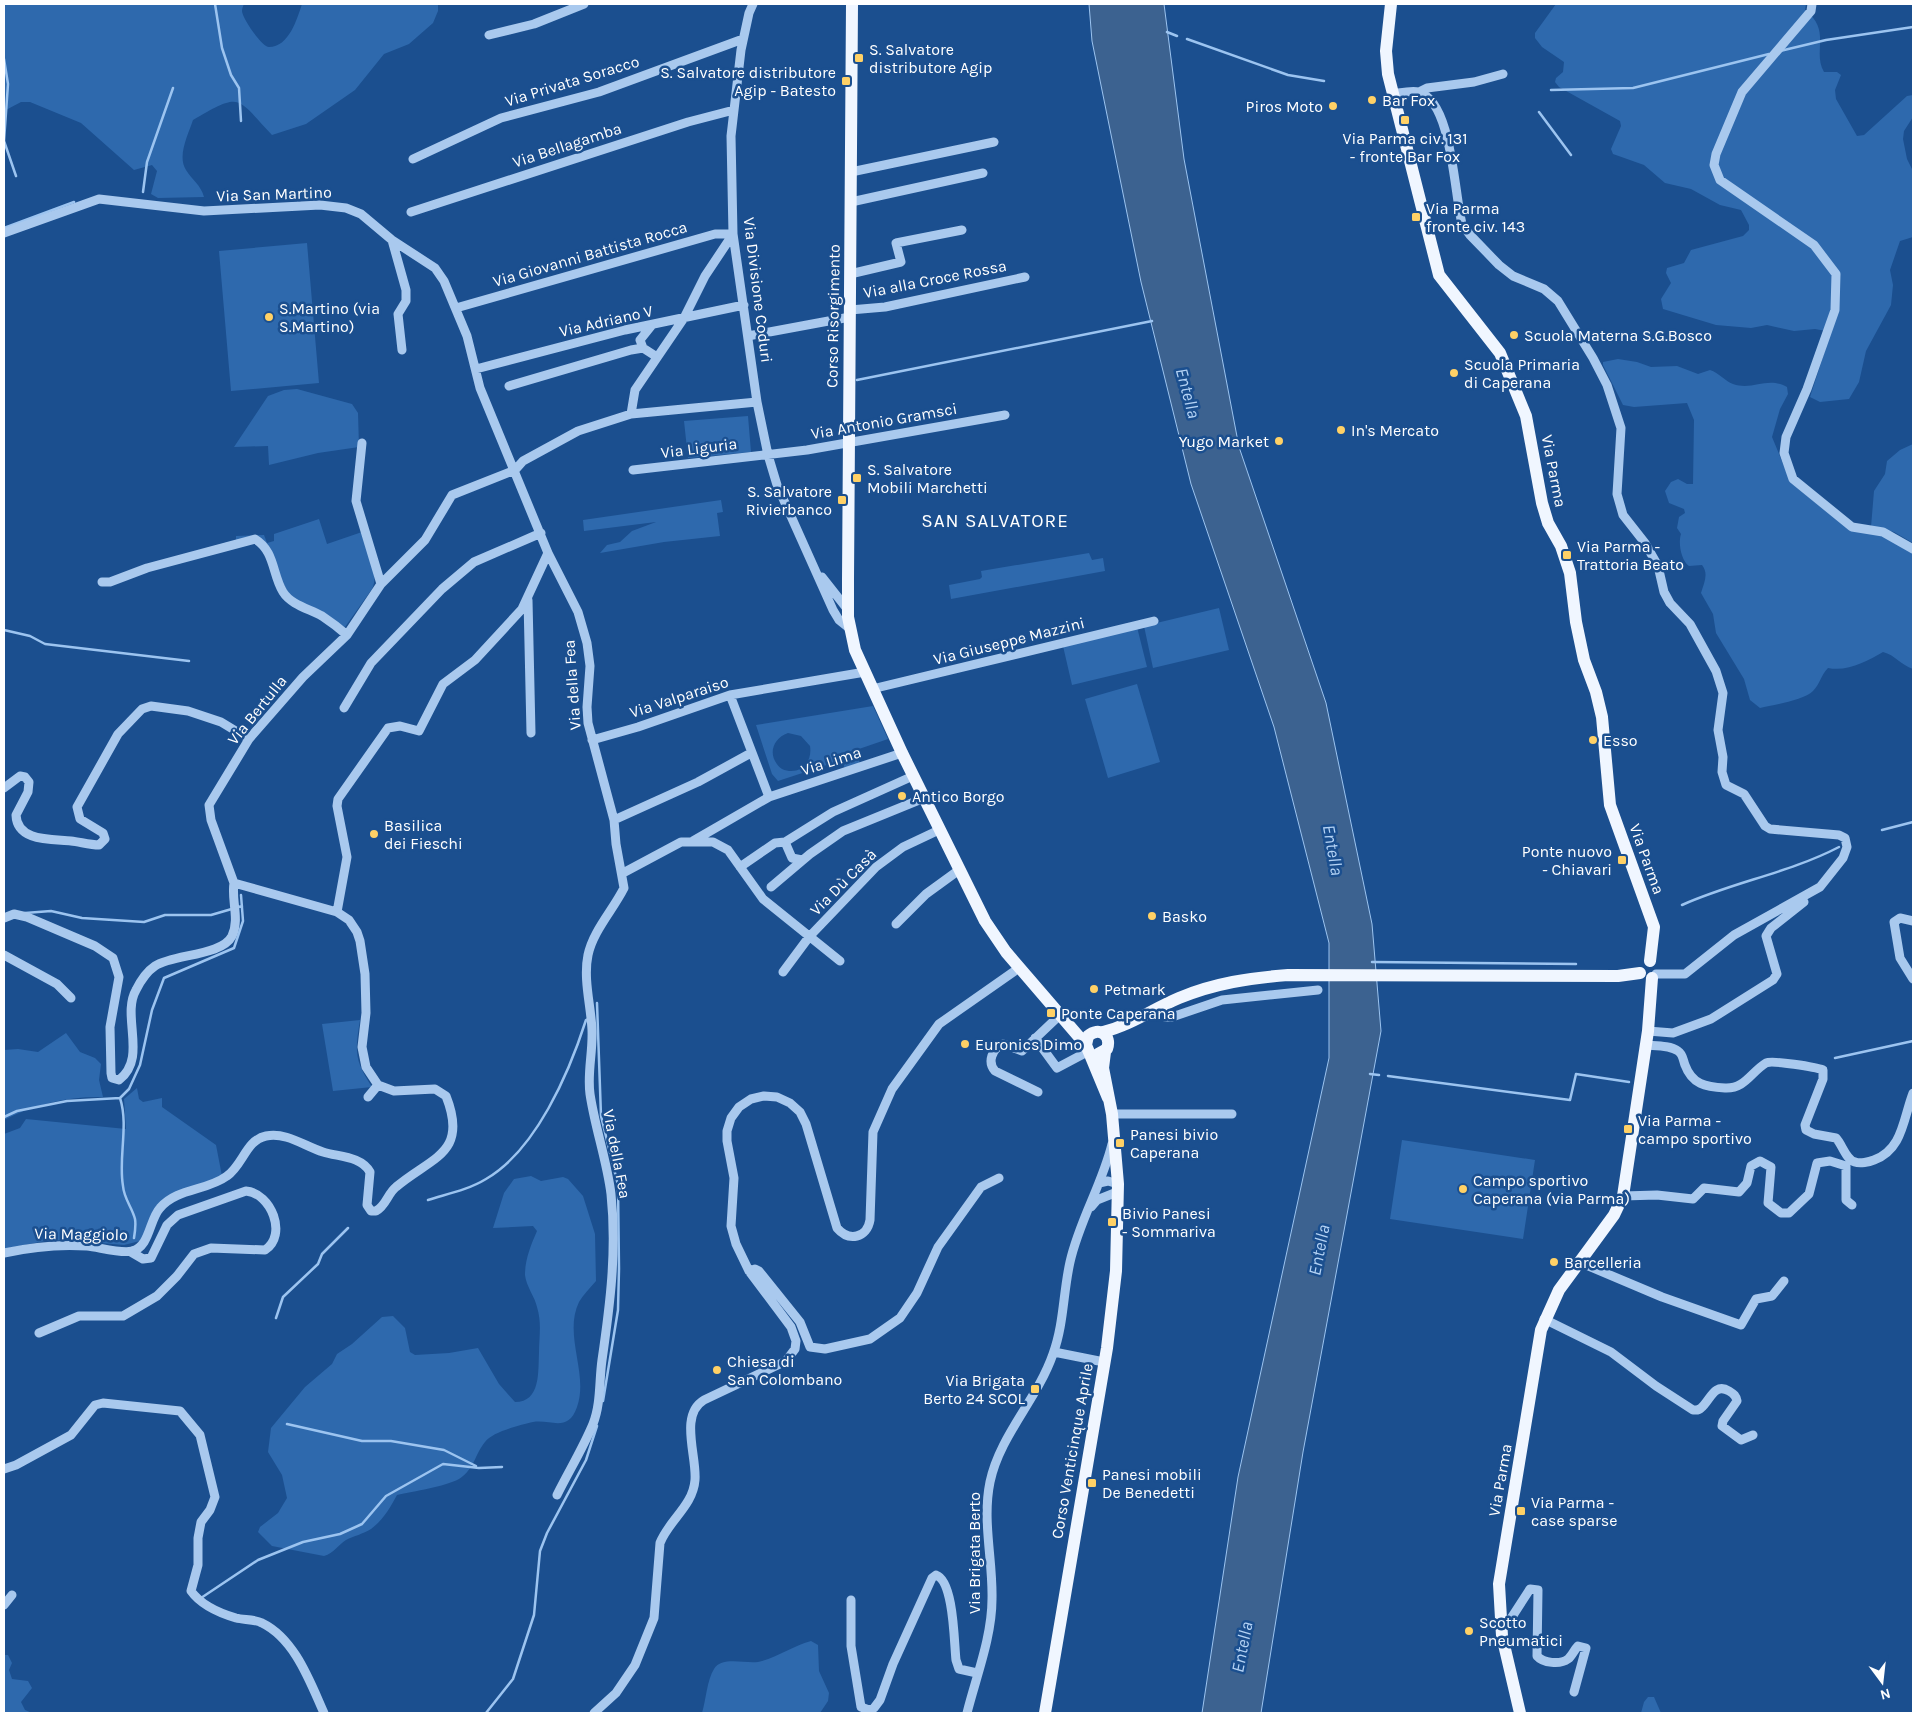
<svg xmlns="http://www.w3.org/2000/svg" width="1917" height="1717" font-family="Karla,sans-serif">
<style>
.green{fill:#2e69ad;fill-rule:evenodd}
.water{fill:#3c6290;stroke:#9cc4f0}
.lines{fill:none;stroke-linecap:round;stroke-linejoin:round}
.stream{stroke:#9cc4f0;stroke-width:2.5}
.minor{stroke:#a9c9ee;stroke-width:9}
.major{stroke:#f0f6ff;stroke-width:12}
.poi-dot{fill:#ffd166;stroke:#1b4f8f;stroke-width:2}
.labels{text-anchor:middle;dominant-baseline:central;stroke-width:5;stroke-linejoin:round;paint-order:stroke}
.poi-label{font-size:16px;fill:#fff;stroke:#1b4f8f;text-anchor:start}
.street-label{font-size:16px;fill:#fff;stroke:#1b4f8f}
.water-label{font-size:18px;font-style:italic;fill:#b5d3f5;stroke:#1b4f8f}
.quarter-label{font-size:19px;letter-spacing:1px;fill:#fff;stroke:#1b4f8f}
</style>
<rect width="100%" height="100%" fill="#1b4f8f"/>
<!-- green -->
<path class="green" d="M4 4H244C243 6 242 9 242 11 242 18 262 47 269 47 289 47 297 19 302 4H438V11L433 23 409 44 384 54 355 90 306 124 272 135C235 96 242 92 193 120 188 135 177 156 186 170 192 180 201 185 204 197L158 198 151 194 157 171 152 165 134 170 81 123 30 102H21L4 111Z
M1556 4H1806L1805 10C1832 31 1812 51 1824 72H1837L1841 75 1835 90 1836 99 1857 136 1864 135 1907 96 1913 95V117L1904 131 1903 139 1907 159 1913 171V237L1900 241 1890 270 1893 285 1891 305 1866 351 1859 382 1849 399 1820 402 1810 397 1831 332 1815 329 1794 331 1767 325 1751 328 1716 325 1663 309 1661 299 1671 283 1666 273 1667 268 1684 263 1691 250 1743 236 1749 230V225L1741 210 1720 205 1691 189 1665 183 1644 165 1613 154 1611 149 1621 126 1620 121 1559 87 1555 82 1556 78 1563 72 1564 62 1542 47 1535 38V33Z
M307 243 319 383 231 391 219 251Z
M1618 359 1637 362 1651 367 1677 366 1698 374 1710 370C1719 373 1725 381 1733 384 1753 391 1767 376 1787 387L1788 394 1780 409 1772 437 1791 483 1846 527 1881 535 1913 553V669C1901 665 1895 655 1883 652 1867 661 1848 672 1828 668 1821 675 1820 684 1813 691 1804 700 1774 705 1760 708L1750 700 1744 679 1716 633 1713 614 1701 593C1704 583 1709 574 1702 565L1689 566C1681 560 1678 543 1681 534L1677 528 1679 517 1685 513 1684 509 1669 503 1665 491 1671 482 1678 479 1687 484H1693L1694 420 1687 403 1634 407 1623 405 1603 365V362Z
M297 389 352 404 358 413 359 447 318 453 269 465 268 446 234 447 268 396 284 390Z
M748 416 751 452 688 458 684 421Z
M1913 444V543L1894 532 1871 527 1874 491 1885 474 1887 461 1900 450Z
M721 500 723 512 717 513 720 536 664 542 600 553 607 545 620 542 632 531 656 522 584 531 583 520Z
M319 519 327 544 362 532C367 548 380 573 372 589L345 627 290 597 263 542 236 541V536L264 535 267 543 274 541V534Z
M1089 553 1092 560 1103 558 1105 571 951 599 949 585 980 579 982 577 981 571Z
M1219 608 1229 650 1153 668 1144 626Z
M1137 627 1147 667 1072 685 1063 646Z
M1137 684 1160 762 1108 778 1085 699Z
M873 706 888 739 856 750 860 764 845 769 842 760 778 781 772 774 756 725ZM788 733 801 736 810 746C813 764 798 776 782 769 767 758 771 739 788 733Z
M360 1020C355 1051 354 1060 372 1087L333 1091 322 1024Z
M66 1033 80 1052 95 1058 101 1064 99 1080 103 1097C70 1096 34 1104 4 1120V1050L18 1049 38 1052Z
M137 1088 139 1099 143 1102 162 1098V1107L216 1145 222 1176 171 1195 140 1241 124 1245 65 1240 45 1241 4 1249V1134L20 1128 26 1119 126 1129 124 1099Z
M1402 1140 1535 1160 1523 1239 1390 1219Z
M531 1176 541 1181 563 1177 568 1179 583 1196 595 1234 596 1281C590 1288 583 1295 579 1302 563 1335 589 1374 577 1407 568 1433 551 1419 533 1422 520 1425 492 1432 485 1442 475 1454 474 1470 459 1479 444 1487 414 1491 397 1495 390 1508 383 1520 371 1529 363 1534 354 1536 346 1540 338 1545 334 1553 324 1556L272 1546 258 1532 260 1527 278 1513 287 1498 282 1475 268 1452 271 1428 305 1387 332 1364 337 1354 352 1344 382 1317 393 1316 405 1328 410 1352 415 1355 449 1353 478 1348 499 1384 515 1402C541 1402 538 1371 539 1353 539 1337 542 1323 537 1307 535 1297 526 1286 525 1275 525 1259 531 1245 537 1231L533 1226 493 1228 504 1193 514 1179Z
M811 1641 818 1645 819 1671 829 1693 828 1701 820 1713H702C706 1700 707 1680 714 1669 722 1656 745 1664 758 1662 777 1658 792 1646 811 1641Z
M4 1655H8L12 1663 9 1670 12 1679 28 1681 32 1688 21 1702 25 1710 32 1713H4Z
M1648 1697H1654L1661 1713H1641L1644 1702Z"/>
<!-- water -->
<path class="water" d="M1089 4H1164L1184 159 1239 447 1326 703 1372 924 1381 1031 1303 1452 1261 1713H1202L1238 1477 1329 1058V943L1274 727 1191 484 1141 282 1092 41Z"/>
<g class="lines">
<!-- stream -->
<path class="stream" d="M215 4 222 48 231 75 239 88 241 121
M1167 32 1177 36
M1187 39 1288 75 1324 81
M1780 51 1826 40 1913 27
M4 59 8 84 4 141 16 176
M1551 90 1633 88 1769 54
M1539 112 1571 155
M143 192 147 162 173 88
M4 228 74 202
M857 380 1152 321
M4 630 30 636 45 644 189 661
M1882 830 1913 822
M1682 905C1733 882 1789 873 1839 847
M25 913 51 911 82 918 144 922 165 915H211L242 906
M1372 962 1576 964
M597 1003 601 1116 618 1185 619 1269 618 1310 603 1401
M1835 1058 1913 1041
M1370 1074 1379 1075
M1388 1076 1570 1100 1576 1074 1629 1082
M120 1098C129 1126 118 1158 123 1186 124 1199 132 1207 135 1219 136 1225 135 1232 134 1238
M4 1117 17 1111 67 1101 120 1098 129 1089 140 1065 152 1010 164 978 234 948 243 921 241 895
M428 1200C447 1194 468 1190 486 1179 536 1150 569 1073 586 1020L588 1019
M276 1318 283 1297 318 1264 322 1254 348 1228
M287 1424 362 1441H391L444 1450 476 1466
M201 1598 258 1560 303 1542 340 1534 362 1524 386 1496 443 1464 479 1468 502 1467
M486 1713 513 1679 534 1615 540 1551 547 1533 586 1460 597 1426"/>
<!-- minor -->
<path class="minor" d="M753 4 749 13 741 50 731 136 733 234 757 402 768 455 777 485 833 610 839 620 849 628
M1812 4 1811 11 1742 92 1716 154 1714 165 1720 180 1814 245 1836 274 1835 310 1807 389 1786 437 1784 453 1793 479 1852 527 1883 532 1913 549
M489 35 534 24 584 4
M1419 92 1427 88 1474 82 1503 74
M1392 94C1400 93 1411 90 1419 92 1452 102 1454 192 1462 224L1470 235 1499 265 1513 276 1544 289 1558 301 1593 358 1607 385 1621 428 1617 494 1623 515 1645 543 1658 566 1664 592 1670 603 1690 624 1716 671 1723 693 1718 730 1723 757 1722 772 1726 785 1744 794 1765 826 1770 829 1839 835 1845 838 1847 847 1843 858 1820 887 1734 935 1685 974H1656
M413 159 501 118 599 92 743 39
M851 172 994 142
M851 202 983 173
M411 212 688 122 734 110
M4 233 99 199 204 211 320 205 346 208 361 214 392 240 435 268 444 281 467 336 480 388 548 553 522 609 475 660 443 684 419 731 400 726 388 728 338 799 337 806 347 857 337 912
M392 240 406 290V301L398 314 402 350
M850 274 901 262 896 243 962 230
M456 308 715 234H733L705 276 684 318 635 390 631 414
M850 310 885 307 1025 277
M748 336 850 317
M643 348 640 340 652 325
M476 369 625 330 744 305
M509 386 631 350 643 348 657 357
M362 443 356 501 381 584
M633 470 807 450 1005 415
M548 553 578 612 587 643 590 666 587 707 588 723 614 820 616 844 624 888C613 910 593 931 588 955 583 979 591 1006 592 1030 593 1052 587 1073 590 1094 595 1128 607 1161 611 1194 617 1251 610 1305 602 1360 599 1381 601 1404 593 1424 583 1448 569 1471 557 1495
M822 577 848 610
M102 582H110L147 568 255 539C275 551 272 574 283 592 291 605 310 609 322 616 331 622 339 628 347 635
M528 600 531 733
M872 689 1154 621
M730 695 769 797
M344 708 371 663 442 589 474 562 541 533
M592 740 638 727 730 695 865 672
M4 788 20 776 25 777 29 782 28 792 16 815C17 842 52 839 71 841 80 842 90 845 99 845L105 839 103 833 80 819 77 807 118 734 142 709 151 706 188 711 221 722 249 739
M614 820 698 782 751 753
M693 841 769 797 902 753
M785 842 792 858 802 860
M740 867 775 843 785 842 833 812 913 776
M623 873 681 842H713L728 850 763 899 840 961
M771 887 810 854 843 831 924 798
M4 918 14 914 27 917 95 946 113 958 119 977 110 1027 111 1073 112 1078 119 1080C148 1058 121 1016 136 990 141 980 146 972 155 966 173 954 222 956 232 936 240 919 231 900 234 883
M1913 921 1900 918 1894 922 1900 958 1913 979
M896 924 926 894 959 870
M4 955 57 984 71 998
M783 972 809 937 876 867 903 847 939 830
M1159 1008 1165 1017H1172L1222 1000 1318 990
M1648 1031 1673 1033 1711 1019 1773 980 1777 974 1766 936 1771 928 1804 902
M1035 1038 1057 1068 1089 1051
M1645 1045C1654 1046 1670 1045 1678 1051 1683 1054 1683 1060 1685 1065 1692 1084 1705 1087 1725 1088 1745 1089 1751 1072 1766 1063 1772 1060 1816 1067 1823 1070V1079L1805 1125 1806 1130 1814 1134 1836 1138C1842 1144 1846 1160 1855 1162 1860 1164 1869 1162 1874 1160 1903 1149 1903 1119 1913 1093
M378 1085 366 1067 362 1047 366 1013 365 974 360 941 357 932 349 920 337 912 234 883 211 820 209 805 249 739 303 677 347 635 381 584 425 540 452 495 515 470 523 461 578 431 631 414 757 402
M1038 1092 995 1071C987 1062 992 1049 1003 1044L1022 1051 1061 1014
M368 1097 378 1085
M1112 1114H1232
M1099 1183 1108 1181 1118 1184
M1623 1196 1657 1195 1693 1199 1704 1188 1739 1192 1747 1183 1751 1166 1760 1161 1771 1167 1768 1203 1781 1213H1789L1809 1194 1817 1163 1830 1161 1846 1166V1200L1852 1205
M1091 1207 1097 1200 1117 1192
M4 1253C31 1247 59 1244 87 1246 98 1247 122 1254 132 1251 150 1247 149 1220 160 1208 177 1188 207 1191 227 1176 243 1165 246 1140 266 1136 287 1132 304 1146 323 1152 339 1157 361 1156 370 1172L367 1205 371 1211H376C386 1206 388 1193 396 1187 431 1157 469 1154 446 1096L435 1089 394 1091 378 1085
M1579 1262 1662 1297 1741 1325 1756 1299 1772 1296 1784 1281
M749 1271 755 1269 759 1271 800 1322 810 1347 825 1349 870 1339 900 1318 917 1293 938 1247 981 1187 999 1178
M1544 1319 1611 1352 1656 1386 1693 1410C1697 1410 1698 1411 1701 1408 1710 1401 1714 1382 1729 1391 1734 1394 1736 1396 1737 1401L1723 1421 1722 1426 1741 1440 1753 1435
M39 1333 79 1316H123L157 1296 177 1276 194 1254 211 1248 265 1250C288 1235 271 1193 246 1191L178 1215 167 1225 151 1258 143 1259 131 1252
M1054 1352 1104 1362
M4 1469 16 1465 71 1435 95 1405 103 1403 180 1411 200 1435 215 1497 210 1510 201 1522 198 1538V1565L191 1591C201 1605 219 1613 236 1618 244 1620 255 1619 262 1623 295 1639 310 1682 324 1713
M851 1600V1646L861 1707 869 1710 874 1708 880 1700 893 1664 932 1578 936 1575C954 1581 954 1643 956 1660L959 1669 977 1673
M4 1605 12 1595
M1501 1629 1510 1620 1530 1589 1538 1590 1537 1656C1543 1663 1560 1665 1568 1659 1572 1656 1574 1650 1578 1646L1586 1648 1574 1692
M594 1713 616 1693 635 1665 654 1618 660 1543C669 1520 693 1506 695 1480 697 1456 679 1415 704 1400L786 1361 795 1349 796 1341 791 1327 749 1271 736 1244 731 1226 734 1178 727 1141V1131L731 1118 739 1107 751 1099 764 1096 777 1097 790 1103 800 1112 806 1124 837 1228C849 1242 867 1238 870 1220L873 1132 892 1089 939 1024 1019 968
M967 1713C976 1677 992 1637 992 1599 993 1560 982 1521 990 1482 1000 1435 1037 1400 1053 1354 1064 1324 1063 1293 1070 1262 1079 1221 1102 1185 1112 1144"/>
<!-- major -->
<path class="major" d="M852 4 848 580V617L855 650 902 753 985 921 1006 952 1086 1045 1108 1098
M1391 4 1386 51 1388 74 1439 275 1500 353 1526 416 1542 503 1548 523 1561 546 1570 573 1576 622 1584 660 1596 692 1602 717 1610 805 1654 927 1650 961
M1103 1032C1131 1025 1153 1009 1179 998 1215 983 1250 978 1288 975L1618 976 1640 973
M1086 1045 1088 1036C1099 1026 1112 1035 1107 1049L1098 1054
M1045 1713 1107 1348 1116 1271 1118 1184 1112 1114 1103 1068 1105 1052
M1520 1713 1502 1636 1499 1584 1541 1330 1559 1290 1614 1215 1623 1196 1648 1031 1652 978"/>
</g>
<!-- markers -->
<g class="poi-dot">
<rect x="854" y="53" width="10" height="10" rx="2.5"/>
<rect x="841" y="76" width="10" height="10" rx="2.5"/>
<circle cx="1372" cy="100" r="5"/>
<circle cx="1333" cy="106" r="5"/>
<rect x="1400" y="115" width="10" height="10" rx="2.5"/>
<rect x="1411" y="212" width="10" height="10" rx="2.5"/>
<circle cx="269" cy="317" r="5"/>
<circle cx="1514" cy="335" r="5"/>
<circle cx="1454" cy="373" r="5"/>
<circle cx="1341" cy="430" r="5"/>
<circle cx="1279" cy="441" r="5"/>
<rect x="852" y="473" width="10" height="10" rx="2.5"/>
<rect x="837" y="495" width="10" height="10" rx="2.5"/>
<rect x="1562" y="550" width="10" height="10" rx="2.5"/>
<circle cx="1593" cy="740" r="5"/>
<circle cx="902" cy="796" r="5"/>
<circle cx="374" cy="834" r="5"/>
<rect x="1617" y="855" width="10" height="10" rx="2.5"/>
<circle cx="1152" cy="916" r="5"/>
<circle cx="1094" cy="989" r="5"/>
<rect x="1046" y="1008" width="10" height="10" rx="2.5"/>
<circle cx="965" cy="1044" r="5"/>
<rect x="1623" y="1124" width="10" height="10" rx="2.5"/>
<rect x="1115" y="1138" width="10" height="10" rx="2.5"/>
<circle cx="1463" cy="1189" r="5"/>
<rect x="1107" y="1217" width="10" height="10" rx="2.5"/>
<circle cx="1554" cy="1262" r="5"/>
<circle cx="717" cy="1370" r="5"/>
<rect x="1030" y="1384" width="10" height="10" rx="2.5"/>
<rect x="1087" y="1478" width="10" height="10" rx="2.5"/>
<rect x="1516" y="1506" width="10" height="10" rx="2.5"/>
<circle cx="1469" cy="1631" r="5"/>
</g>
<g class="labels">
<!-- poi labels -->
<g class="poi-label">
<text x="869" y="49">S. Salvatore<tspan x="869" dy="18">distributore Agip</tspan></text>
<text x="836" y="72" text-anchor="end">S. Salvatore distributore<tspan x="836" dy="18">Agip - Batesto</tspan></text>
<text x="1382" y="100">Bar Fox</text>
<text x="1323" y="106" text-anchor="end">Piros Moto</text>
<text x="1405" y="138" text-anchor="middle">Via Parma civ. 131<tspan x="1405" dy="18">- fronte Bar Fox</tspan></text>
<text x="1426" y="208">Via Parma<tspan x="1426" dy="18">fronte civ. 143</tspan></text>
<text x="279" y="308">S.Martino (via<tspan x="279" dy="18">S.Martino)</tspan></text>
<text x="1524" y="335">Scuola Materna S.G.Bosco</text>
<text x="1464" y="364">Scuola Primaria<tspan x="1464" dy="18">di Caperana</tspan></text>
<text x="1351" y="430">In's Mercato</text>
<text x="1269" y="441" text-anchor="end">Yugo Market</text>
<text x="867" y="469">S. Salvatore<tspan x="867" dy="18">Mobili Marchetti</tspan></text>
<text x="832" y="491" text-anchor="end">S. Salvatore<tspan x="832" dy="18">Rivierbanco</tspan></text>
<text x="1577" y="546">Via Parma -<tspan x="1577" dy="18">Trattoria Beato</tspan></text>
<text x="1603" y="740">Esso</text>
<text x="912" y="796">Antico Borgo</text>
<text x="384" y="825">Basilica<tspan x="384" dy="18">dei Fieschi</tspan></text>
<text x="1612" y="851" text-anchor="end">Ponte nuovo<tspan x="1612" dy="18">- Chiavari</tspan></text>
<text x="1162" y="916">Basko</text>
<text x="1104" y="989">Petmark</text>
<text x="1061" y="1013">Ponte Caperana</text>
<text x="975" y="1044">Euronics Dimo</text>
<text x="1638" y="1120">Via Parma -<tspan x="1638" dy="18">campo sportivo</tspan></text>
<text x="1130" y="1134">Panesi bivio<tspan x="1130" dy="18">Caperana</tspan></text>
<text x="1473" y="1180">Campo sportivo<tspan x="1473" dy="18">Caperana (via Parma)</tspan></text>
<text x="1122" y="1213">Bivio Panesi<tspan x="1122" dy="18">- Sommariva</tspan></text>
<text x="1564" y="1262">Barcelleria</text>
<text x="727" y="1361">Chiesa di<tspan x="727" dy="18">San Colombano</tspan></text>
<text x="1025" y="1380" text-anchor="end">Via Brigata<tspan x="1025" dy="18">Berto 24 SCOL</tspan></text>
<text x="1102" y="1474">Panesi mobili<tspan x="1102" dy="18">De Benedetti</tspan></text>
<text x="1531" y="1502">Via Parma -<tspan x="1531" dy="18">case sparse</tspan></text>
<text x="1479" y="1622">Scotto<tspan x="1479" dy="18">Pneumatici</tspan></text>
</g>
<!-- street labels -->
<g class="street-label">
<text transform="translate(572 81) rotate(-17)">Via Privata Soracco</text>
<text transform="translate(567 145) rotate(-18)">Via Bellagamba</text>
<text transform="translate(274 194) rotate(-2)">Via San Martino</text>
<text transform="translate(590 254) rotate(-16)">Via Giovanni Battista Rocca</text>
<text transform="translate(935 279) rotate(-11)">Via alla Croce Rossa</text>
<text transform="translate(758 290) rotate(83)">Via Divisione Coduri</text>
<text transform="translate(833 316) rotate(-89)">Corso Risorgimento</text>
<text transform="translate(606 321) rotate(-13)">Via Adriano V</text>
<text transform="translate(884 421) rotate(-10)">Via Antonio Gramsci</text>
<text transform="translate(699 448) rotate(-7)">Via Liguria</text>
<text transform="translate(1554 471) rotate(79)">Via Parma</text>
<text transform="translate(1009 641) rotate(-14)">Via Giuseppe Mazzini</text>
<text transform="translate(572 685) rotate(-94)">Via della Fea</text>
<text transform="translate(679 697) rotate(-18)">Via Valparaiso</text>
<text transform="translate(257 710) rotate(-51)">Via Bertulla</text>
<text transform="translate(831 761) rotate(-18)">Via Lima</text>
<text transform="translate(1647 859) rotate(70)">Via Parma</text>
<text transform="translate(843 882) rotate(-45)">Via Dù Casà</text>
<text transform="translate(617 1154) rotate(79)">Via della Fea</text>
<text transform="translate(81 1234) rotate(1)">Via Maggiolo</text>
<text transform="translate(1072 1451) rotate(-80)">Corso Venticinque Aprile</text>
<text transform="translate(1500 1480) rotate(-80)">Via Parma</text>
<text transform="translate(974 1553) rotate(-90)">Via Brigata Berto</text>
</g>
<!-- water labels -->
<g class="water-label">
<text transform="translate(1188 393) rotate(75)">Entella</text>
<text transform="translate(1333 850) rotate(80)">Entella</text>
<text transform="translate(1319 1250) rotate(-79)">Entella</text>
<text transform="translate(1242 1647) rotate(-79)">Entella</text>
</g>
<!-- quarter labels -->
<g class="quarter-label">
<text x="995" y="521">SAN SALVATORE</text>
</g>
</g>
<!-- border -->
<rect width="1917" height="1717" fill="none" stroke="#ffffff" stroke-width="10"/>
<!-- north arrow -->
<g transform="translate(1882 1682) rotate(165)" stroke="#1b4f8f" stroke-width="4" paint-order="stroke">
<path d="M0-4L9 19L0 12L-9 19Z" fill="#ffffff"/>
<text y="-8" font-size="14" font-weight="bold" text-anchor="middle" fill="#ffffff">N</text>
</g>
</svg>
